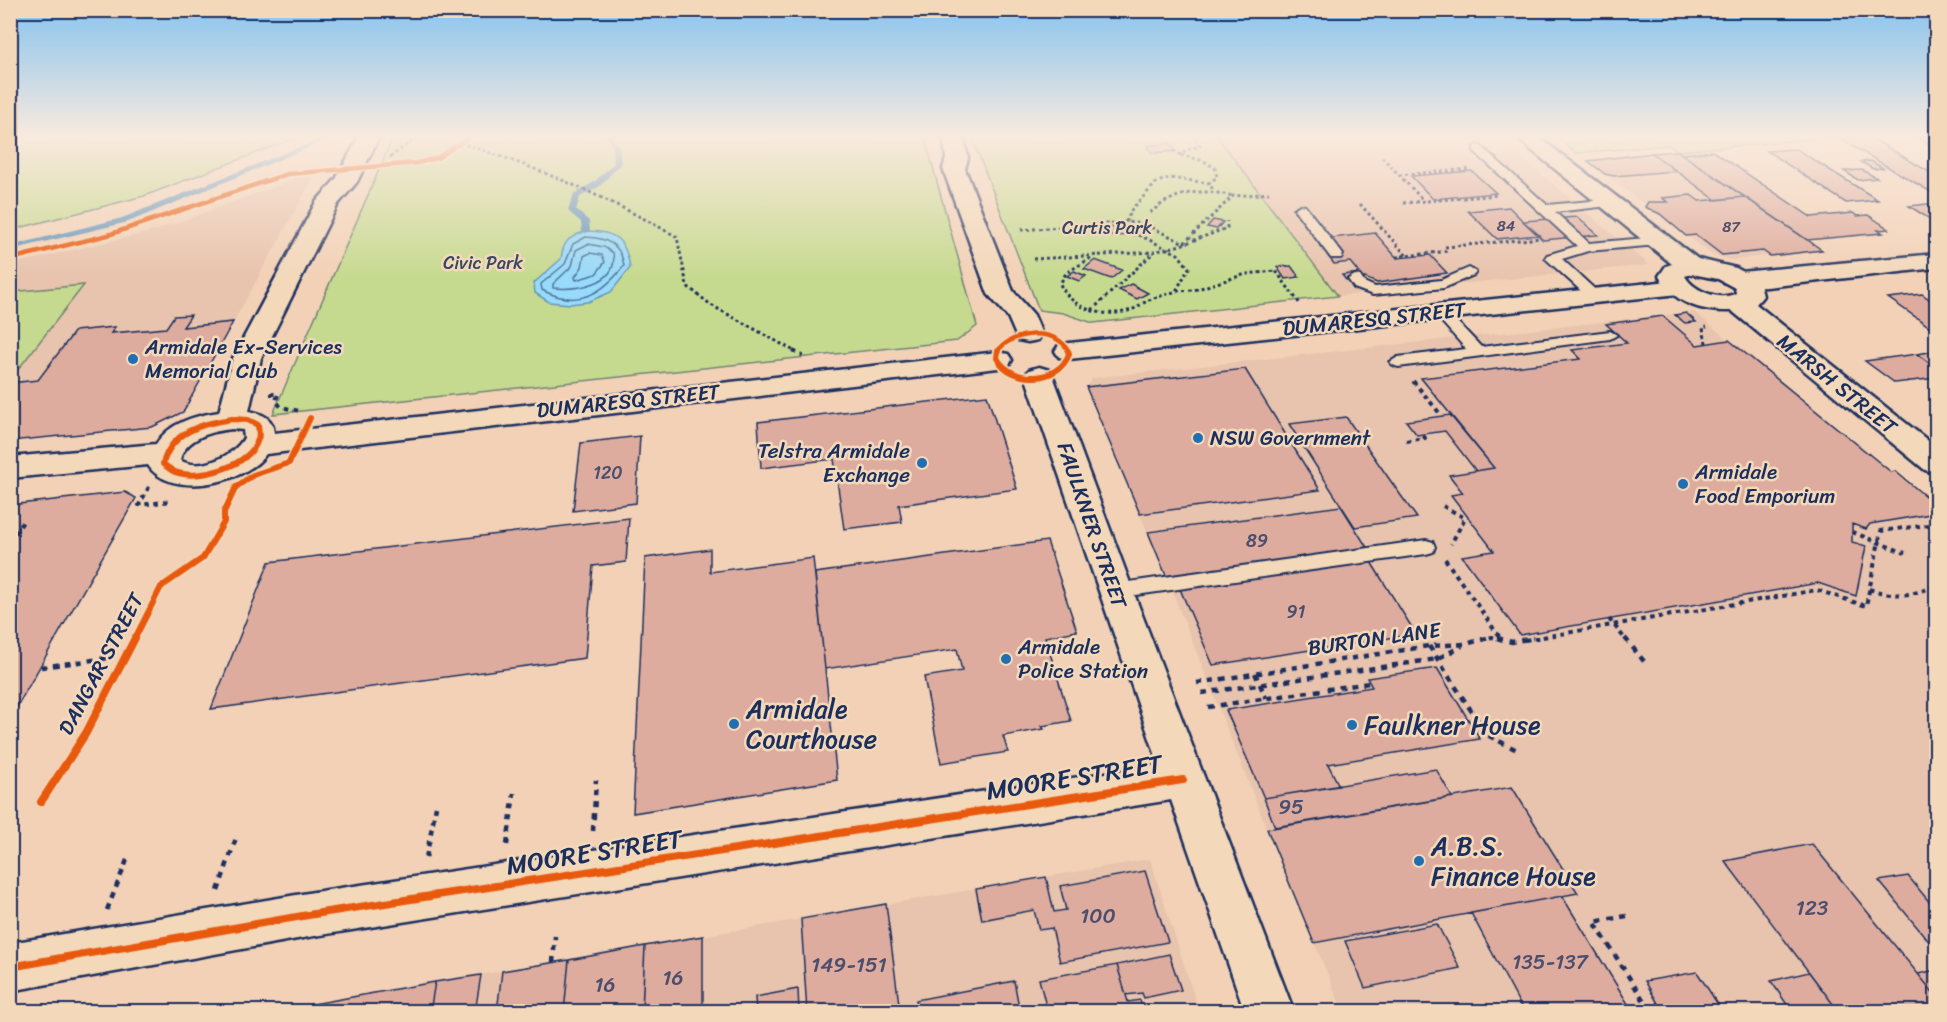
<svg xmlns="http://www.w3.org/2000/svg" width="1947" height="1022" font-family="Sriracha,sans-serif">
<style>
.built{fill:#e8c3ad}
.green{fill:#c6da8f;stroke:#708476;stroke-width:1.5}
.water{fill:#97daf9;stroke:#6596bb;stroke-width:1.5}
.lines{fill:none;stroke-linecap:round;stroke-linejoin:round}
.shore{stroke:#4d739c;stroke-width:1.5}
.stream{fill:#6596bb;fill-rule:evenodd}
.building{fill:#ddac9e;stroke:#1b2f5e;stroke-width:1.5}
.lane-casing{stroke:#1b2f5e;stroke-width:4}
.street-casing{stroke:#1b2f5e;stroke-width:5}
.secondary-casing{stroke:#1b2f5e;stroke-width:5}
.path-far2{stroke:#1b2f5e;stroke-width:3;stroke-dasharray:3 3;stroke-linecap:butt}
.path-far1{stroke:#1b2f5e;stroke-width:4;stroke-dasharray:4.5 4.5;stroke-linecap:butt}
.path{stroke:#1b2f5e;stroke-width:4.5;stroke-dasharray:6 6;stroke-linecap:butt}
.lane{fill:#f3d8ba;fill-rule:evenodd}
.street{fill:#f3d8ba;fill-rule:evenodd}
.secondary{fill:#f3d8ba;fill-rule:evenodd}
.cycleway-far2-casing{stroke:#f3d8ba;stroke-width:8}
.cycleway-far1-casing{stroke:#f3d8ba;stroke-width:10}
.cycleway-casing{stroke:#f3d8ba;stroke-width:11}
.cycleway-far2{stroke:#e8590c;stroke-width:4.5}
.cycleway-far1{stroke:#e8590c;stroke-width:6}
.cycleway{stroke:#e8590c;stroke-width:8}
.poi-dot{fill:#1f6fb2;stroke:#f3d8ba;stroke-width:2}
.labels{text-anchor:middle;dominant-baseline:central;stroke-width:5;stroke-linejoin:round;paint-order:stroke}
.far-number-label{font-size:15px;fill:#4c4e6e}
.far-park-label{font-size:18px;fill:#354965;stroke:#f3d8ba}
.number-label{font-size:18px;fill:#4c4e6e}
.street-label{font-size:21px;fill:#1b2f5e;stroke:#f3d8ba}
.poi-label{font-size:21px;fill:#1b2f5e;stroke:#f3d8ba;text-anchor:start}
.near-number-label{font-size:21px;fill:#4c4e6e}
.near-poi-label{font-size:26px;fill:#1b2f5e;stroke:#f3d8ba;text-anchor:start}
.near-street-label{font-size:26px;fill:#1b2f5e;stroke:#f3d8ba}
</style>
<rect width="100%" height="100%" fill="#f2d1b6"/>
<filter id="ink" filterUnits="userSpaceOnUse"><feTurbulence type="fractalNoise" baseFrequency=".0167" numOctaves="2"/><feDisplacementMap in="SourceGraphic" scale="12" xChannelSelector="R" yChannelSelector="G"/><feConvolveMatrix kernelMatrix="1 2 1 2 8 2 1 2 1" color-interpolation-filters="sRGB"/></filter>
<g filter="url(#ink)">
<!-- built -->
<path class="built" d="M1216 135H1495L1649 265 1338 296Z
M1678 151 1822 250 1731 260 1713 255 1584 159Z
M314 177 183 412 152 427 11 441 10 265 157 230 298 178Z
M1694 312 1891 472 1895 471 1936 505V1011H1343L1267 829 1167 578 1086 387 1093 378Z
M1150 859 1199 1011 269 1012 703 936Z"/>
<!-- green -->
<path class="green" d="M11 135H303L144 196 11 230Z
M394 135H924L977 326 957 341 273 414Z
M971 135H1216L1338 296 1093 323 1063 313 1039 310Z
M1553 135H1855L1678 151 1669 145 1576 153Z
M84 285 16 372H11V292Z"/>
<!-- water -->
<path class="water" d="M586 231C614 231 626 238 630 268L611 292 588 302 570 304 549 302 535 293 534 283 561 259C563 241 569 237 586 231Z"/>
<g class="lines">
<!-- shore -->
<path class="shore" d="M586 237C607 238 621 244 624 266 602 294 578 309 542 290L541 284 565 264 573 244Z
M588 244 604 247 613 253C620 285 575 290 553 288V284L572 266 576 250Z
M590 253 602 255 605 262 596 274 576 280 575 277 582 267 584 256Z"/>
<!-- stream -->
<path class="stream" d="M330 135H339L128 222 10 250V246L122 218Z
M605 135H611L619 147 621 163 600 186 580 197 576 210 589 221 590 231 586 233 582 231 581 222 568 211 574 194 594 182 614 163 613 147Z"/>
</g>
<!-- building -->
<path class="building" d="M1913 135H1936V148Z
M1868 136 1936 176V195L1840 139Z
M1170 143 1176 151 1152 153 1147 146Z
M1796 149 1878 200 1846 203 1767 151Z
M1678 151 1682 154 1745 197 1716 200 1652 153Z
M1713 151 1811 217 1853 213 1857 216 1868 215 1889 229 1878 230 1883 233 1807 240 1682 154Z
M1652 153 1676 171 1614 176 1605 174 1588 161Z
M1871 161 1883 168 1873 169 1861 162Z
M1862 170 1877 178 1858 180 1844 171Z
M1472 171 1496 193 1433 199 1411 176Z
M1691 195 1699 201 1745 197 1822 250 1770 256 1763 251 1722 255 1696 235 1686 236 1660 214 1645 207 1648 202H1668L1662 198Z
M1936 203V223L1909 206Z
M1509 207 1523 221 1539 235 1497 239 1468 211Z
M1577 217 1598 235 1543 240 1523 221Z
M1213 220 1223 222 1217 229 1207 227Z
M1136 226 1139 235 1107 236 1104 228Z
M1375 233 1397 258 1430 255 1447 273 1377 283 1365 278 1346 280 1342 275 1359 273 1350 262 1334 264 1328 256 1344 254 1331 238Z
M1095 260 1122 270 1111 279 1084 269Z
M1291 266 1299 277 1285 279 1277 267Z
M1074 271 1086 276 1079 281 1067 276Z
M1131 284 1148 293 1137 299 1119 290Z
M1922 294 1936 304V331L1888 298Z
M1686 313 1696 322 1685 323 1675 315Z
M191 315 183 327 233 322 183 412 152 427 10 441V383L38 380 75 331 115 327 111 333 166 328 174 316Z
M1663 316 1697 345 1729 340 1891 472 1895 471 1936 505V513L1870 524 1866 529 1852 524V542L1866 546 1856 596 1818 583 1520 635 1462 556 1494 551 1451 495 1463 493 1449 475 1494 468 1421 378 1581 359 1572 350 1627 343 1606 324Z
M1936 351V368L1917 354Z
M1917 354 1936 368V378L1895 383 1865 361Z
M1245 369 1320 490 1140 514 1086 387Z
M987 395 1017 489 899 505 902 522 844 529 834 459 761 468 758 422Z
M1450 415 1494 468 1476 471 1445 431 1417 435 1406 421Z
M1346 417 1397 490 1417 518 1355 527 1289 424Z
M640 436 636 503 573 511 581 443Z
M125 492 136 498 10 719V505Z
M1341 506 1368 549 1167 578 1148 532Z
M629 518 626 562 593 566 585 658 211 709 269 562Z
M1047 541 1077 631 1045 637 1071 721 1042 726 1044 729 1003 736 1008 752 941 763 924 677 962 671 957 649 825 669 815 573Z
M710 549V572L813 558 837 780 633 813 645 558Z
M1371 562 1416 634 1213 665 1180 589Z
M1437 668 1480 739 1328 764 1339 786 1264 798 1226 710 1372 687 1367 678Z
M1436 769 1452 797 1275 827 1264 798Z
M1512 787 1578 893 1314 943 1267 829Z
M1812 844 1936 996V1012H1839L1725 861Z
M1145 871 1168 942 1060 962 1052 928 1039 930 1034 910 982 920 976 889 1046 877 1054 912 1066 910 1060 886Z
M1908 876 1936 910V950L1879 881Z
M1562 896 1633 1012H1524L1471 913Z
M886 904 900 1012H807L801 919Z
M1437 924 1460 968 1365 988 1345 941Z
M703 936V1012H642L645 946Z
M645 946 642 1010 564 1012 569 960Z
M1169 954 1181 990 1144 998 1142 993 1126 995 1117 965Z
M569 960 564 1012H497L502 971Z
M1117 965 1128 1002 1140 1000 1143 1012H1062L1061 1008 1047 1010 1039 979Z
M1936 970V996L1918 974Z
M1697 972 1723 1012H1663L1645 981Z
M1809 972 1839 1012H1792L1771 981Z
M481 975 475 1012H430L435 982Z
M1014 981 1020 1012H918L916 1000Z
M435 982 430 1012H269Z
M798 989 799 1012H756L755 997Z"/>
<g class="lines">
<defs>
<path id="lane" d="M1478 145 1482 147 1547 205 1613 199 1615 202 1613 205 1609 206 1555 212 1589 243 1658 237 1665 241 1658 245 1588 251 1562 259 1602 296 1595 300 1590 299 1545 258 1547 255 1577 246 1474 151V147Z
M1300 205 1305 206 1341 252 1343 255 1341 258H1331L1294 209Z
M1469 268 1476 272 1474 275 1444 288 1373 295 1354 288 1348 279 1355 275 1360 276 1364 282 1375 287 1441 280Z
M1440 308 1445 309 1481 347 1610 331 1617 335 1610 339 1398 367 1393 365 1390 362 1398 357 1466 349 1433 312Z
M1426 540 1433 542 1435 547 1433 552 1426 554 1115 598 1108 596 1105 591 1108 586 1115 584Z"/>
<path id="street" d="M360 135H380L357 182 338 204 261 358 249 411C263 414 273 418 274 433L998 352 1008 354 1012 360 1008 366 998 368 266 454C245 484 169 499 148 465L10 478V457L156 444C170 422 195 416 219 412L233 358 316 202 336 179ZM232 429 243 430 244 438C233 457 199 472 180 460 185 438 212 431 232 429Z
M943 135H963L968 158 965 169 1013 291 1034 315 1042 334 1038 340 1028 342 1018 340 1008 317 988 294 943 169 946 158Z
M1936 254V268L1767 287 1740 288 1731 285 1727 280 1731 275 1740 272Z
M1679 280 1688 283 1692 288 1688 293 1069 359 1059 357 1055 351 1059 345 1069 343Z
M1039 367 1049 370 1053 376 1133 591 1294 1012H1245L1171 800 314 936 10 991V943L314 892 1159 765 1025 376 1029 370Z"/>
<path id="secondary" d="M1513 135H1536L1698 259 1736 268 1753 277 1761 288 1763 296 1756 304 1936 447V473L1925 470 1732 311C1703 312 1673 304 1659 276L1666 266 1672 264ZM1692 274 1718 279 1735 288 1736 293C1721 302 1693 291 1685 276Z"/>
</defs>
<!-- lane casing -->
<use href="#lane" class="lane-casing"/>
<!-- street casing -->
<use href="#street" class="street-casing"/>
<!-- secondary casing -->
<use href="#secondary" class="secondary-casing"/>
<!-- path-far2 -->
<path class="path-far2" d="M1195 139 1200 146 1187 150 1181 155 1204 161 1215 168 1217 177 1209 183 1213 190
M460 143C535 166 609 198 677 237L687 286 711 305 796 352
M1173 151 1181 155
M390 157 421 135
M1382 157 1423 200
M1399 175 1470 169
M1403 203 1498 195
M1360 204 1407 256
M1150 213C1175 191 1201 188 1233 196
M1126 222 1132 209 1157 182 1170 178 1209 183
M1021 230 1126 222 1144 224 1184 243 1233 196 1269 193
M1445 247 1541 238
M1396 257 1449 251
M1091 258 1066 273 1060 284C1072 309 1101 318 1128 311 1136 309 1142 303 1149 300 1158 296 1167 295 1176 291L1189 268 1178 254 1139 235
M1033 259 1153 252 1181 245 1227 228V221
M1177 291 1194 290 1246 274 1276 271 1300 304
M1092 310 1153 253
M1706 343 1703 328 1707 327"/>
<!-- path-far1 -->
<path class="path-far1" d="M793 351 803 356
M1413 381 1442 416
M270 394H278L276 401 281 407 300 411
M1406 441 1425 438 1422 434
M149 487 139 505 172 501
M1443 506 1465 518 1451 544
M1852 532 1905 553
M10 541 24 520
M1445 559 1501 639
M1869 589C1894 597 1912 597 1936 585
M1609 619 1626 640
M1481 640 1492 637 1503 640
M1525 640 1817 590 1866 606 1881 531 1936 524"/>
<!-- path -->
<path class="path" d="M1497 638 1512 642 1533 638
M1625 638 1647 665
M1429 646 1487 735 1519 751
M41 667 108 658
M1255 673 1266 698
M1197 683 1429 646 1466 644 1487 638
M1202 693 1437 659 1462 646
M1208 707 1369 683
M593 831 596 780
M507 845 514 793
M426 858 436 806
M218 891 236 838
M107 910 129 855
M1627 916 1594 922 1651 1012
M553 963 555 936"/>
<!-- lane -->
<use href="#lane" class="lane"/>
<!-- street -->
<use href="#street" class="street"/>
<!-- secondary -->
<use href="#secondary" class="secondary"/>
<defs>
<path id="cycleway-far2" d="M10 259 108 235 287 174 417 163 437 158 473 135
M997 352C1011 331 1057 326 1069 352"/>
<path id="cycleway-far1" d="M998 351 997 358C1012 385 1059 383 1069 354L1068 351
M232 419 248 420 258 425C258 429 260 435 258 439 251 466 199 481 175 472 171 470 167 467 163 464 171 432 202 423 232 419Z
M134 640 161 587 203 558 224 522V512L236 487 253 475 289 463 310 418"/>
<path id="cycleway" d="M41 802 86 733 135 638
M10 967 314 914 1183 780"/>
</defs>
<!-- cycleway-far2 casing -->
<use href="#cycleway-far2" class="cycleway-far2-casing"/>
<!-- cycleway-far1 casing -->
<use href="#cycleway-far1" class="cycleway-far1-casing"/>
<!-- cycleway casing -->
<use href="#cycleway" class="cycleway-casing"/>
<!-- cycleway-far2 -->
<use href="#cycleway-far2" class="cycleway-far2"/>
<!-- cycleway-far1 -->
<use href="#cycleway-far1" class="cycleway-far1"/>
<!-- cycleway -->
<use href="#cycleway" class="cycleway"/>
</g>
</g>
<!-- sky -->
<linearGradient id="sky" x2="0" y2="1"><stop stop-color="#87c3ef"/><stop offset="0.49" stop-color="#f9eade"/><stop offset="1" stop-color="#f9eade" stop-opacity="0"/></linearGradient>
<rect width="1947" height="278" fill="url(#sky)"/>
<!-- markers -->
<g class="poi-dot">
<circle cx="133" cy="359" r="6"/>
<circle cx="1198" cy="438" r="6"/>
<circle cx="922" cy="463" r="6"/>
<circle cx="1683" cy="484" r="6"/>
<circle cx="1006" cy="659" r="6"/>
<circle cx="734" cy="724" r="6"/>
<circle cx="1352" cy="725" r="6"/>
<circle cx="1419" cy="861" r="6"/>
</g>
<g class="labels">
<!-- far-number labels -->
<g class="far-number-label">
<text x="1506" y="226">84</text>
<text x="1731" y="227">87</text>
</g>
<!-- far-park labels -->
<g class="far-park-label">
<text x="1107" y="228">Curtis Park</text>
<text x="483" y="263">Civic Park</text>
</g>
<!-- number labels -->
<g class="number-label">
<text x="608" y="473">120</text>
<text x="1257" y="541">89</text>
<text x="1296" y="612">91</text>
</g>
<!-- street labels -->
<g class="street-label">
<text transform="translate(1374 319) rotate(-6)">DUMARESQ STREET</text>
<text transform="translate(1837 384) rotate(39)">MARSH STREET</text>
<text transform="translate(628 401) rotate(-6)">DUMARESQ STREET</text>
<text transform="translate(1092 525) rotate(71)">FAULKNER STREET</text>
<text transform="translate(1374 639) rotate(-8)">BURTON LANE</text>
<text transform="translate(101 664) rotate(-62)">DANGAR STREET</text>
</g>
<!-- poi labels -->
<g class="poi-label">
<text x="145" y="347">Armidale Ex-Services<tspan x="145" dy="24">Memorial Club</tspan></text>
<text x="1210" y="438">NSW Government</text>
<text x="910" y="451" text-anchor="end">Telstra Armidale<tspan x="910" dy="24">Exchange</tspan></text>
<text x="1695" y="472">Armidale<tspan x="1695" dy="24">Food Emporium</tspan></text>
<text x="1018" y="647">Armidale<tspan x="1018" dy="24">Police Station</tspan></text>
</g>
<!-- near-number labels -->
<g class="near-number-label">
<text x="1291" y="807">95</text>
<text x="1812" y="908">123</text>
<text x="1098" y="916">100</text>
<text x="1550" y="962">135-137</text>
<text x="849" y="965">149-151</text>
<text x="673" y="978">16</text>
<text x="605" y="985">16</text>
</g>
<!-- near-poi labels -->
<g class="near-poi-label">
<text x="746" y="709">Armidale<tspan x="746" dy="30">Courthouse</tspan></text>
<text x="1364" y="725">Faulkner House</text>
<text x="1431" y="846">A.B.S.<tspan x="1431" dy="30">Finance House</tspan></text>
</g>
<!-- near-street labels -->
<g class="near-street-label">
<text transform="translate(1074 777) rotate(-9)">MOORE STREET</text>
<text transform="translate(594 852) rotate(-9)">MOORE STREET</text>
</g>
</g>
<!-- margin -->
<rect width="1947" height="1022" fill="none" stroke="#f3d8ba" stroke-width="36"/>
<rect x="18" y="18" width="1911" height="986" fill="none" stroke="#1b2f5e" stroke-width="2" filter="url(#ink)"/>
</svg>
